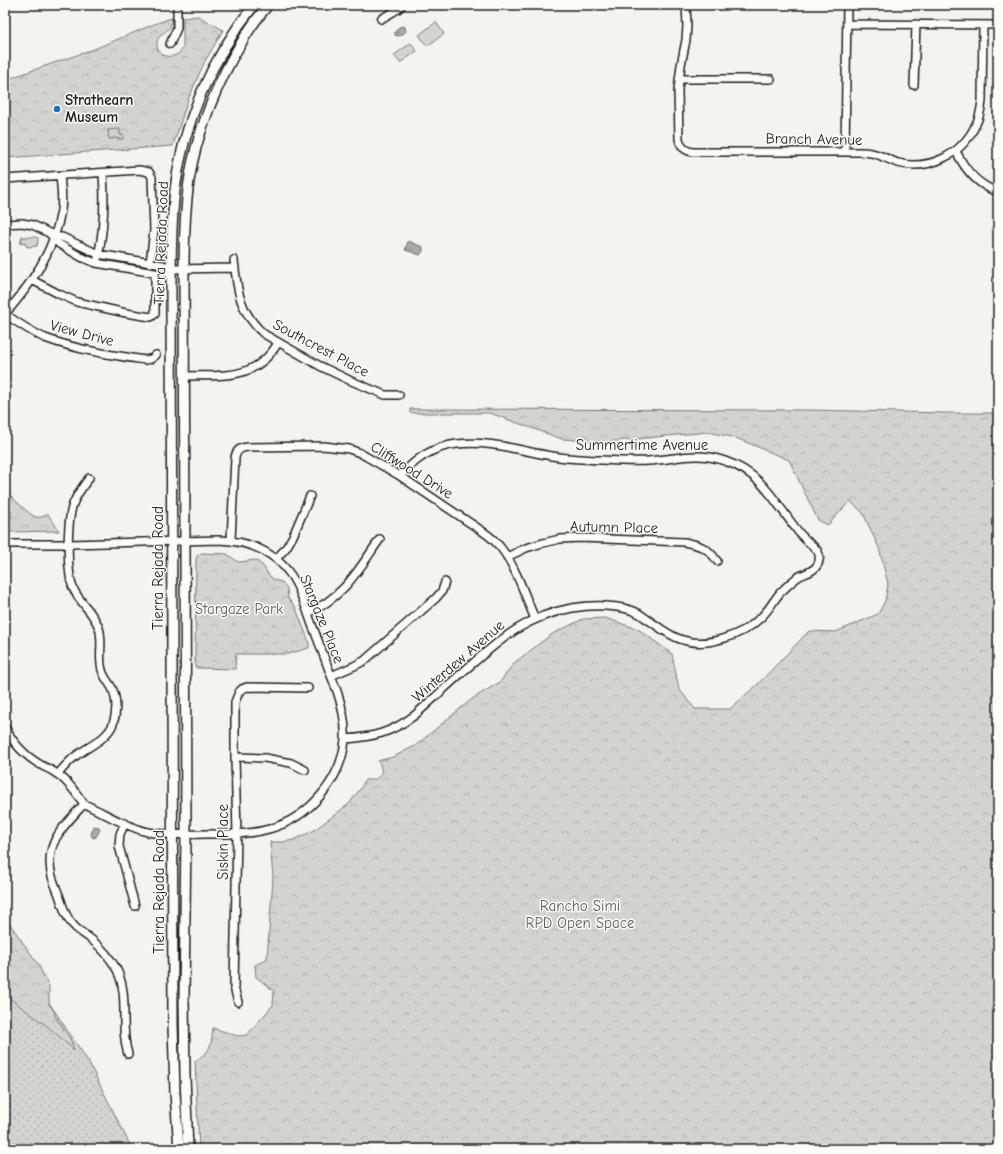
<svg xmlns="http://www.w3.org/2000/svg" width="1003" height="1154" font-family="'Comic Neue',sans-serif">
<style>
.grass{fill:url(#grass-dots);stroke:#787876}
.park{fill:url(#park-crowns);stroke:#787876}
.garden{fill:url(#garden-furrows);stroke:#787876}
.pitch{fill:#d4d3cf;stroke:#787876}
.water{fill:url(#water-ripples);stroke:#72716f}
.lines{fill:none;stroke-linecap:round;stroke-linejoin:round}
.minor-casing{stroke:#1c1c1c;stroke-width:10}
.major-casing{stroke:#1c1c1c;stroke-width:12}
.minor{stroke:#fdfcf7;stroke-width:7}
.major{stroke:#fdfcf7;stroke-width:9}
.poi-dot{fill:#1f6fb2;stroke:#fdfcf7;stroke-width:1.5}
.labels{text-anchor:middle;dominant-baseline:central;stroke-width:3;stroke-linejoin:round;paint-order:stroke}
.poi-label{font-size:15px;font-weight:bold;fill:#1c1c1c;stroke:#fdfcf7;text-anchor:start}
.street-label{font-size:15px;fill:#1c1c1c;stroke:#fdfcf7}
.park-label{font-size:15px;fill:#5c5c5b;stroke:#fdfcf7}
</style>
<defs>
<pattern id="grass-dots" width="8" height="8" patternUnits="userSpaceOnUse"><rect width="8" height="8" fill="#d4d3cf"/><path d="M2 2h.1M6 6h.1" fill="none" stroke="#b5b5b1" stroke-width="1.8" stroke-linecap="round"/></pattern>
<pattern id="park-crowns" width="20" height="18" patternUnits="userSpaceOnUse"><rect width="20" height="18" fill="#d4d3cf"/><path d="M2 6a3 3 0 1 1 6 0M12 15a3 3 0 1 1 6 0" fill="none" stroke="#b5b5b1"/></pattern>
<pattern id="garden-furrows" width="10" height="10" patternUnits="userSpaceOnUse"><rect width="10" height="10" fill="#d4d3cf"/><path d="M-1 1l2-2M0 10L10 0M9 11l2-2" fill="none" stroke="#b5b5b1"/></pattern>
<pattern id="water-ripples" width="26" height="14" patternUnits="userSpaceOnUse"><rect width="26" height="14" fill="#abaaa6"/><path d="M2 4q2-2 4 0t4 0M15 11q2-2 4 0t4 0" fill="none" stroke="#8a8a86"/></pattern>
</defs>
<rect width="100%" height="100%" fill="#f4f3ee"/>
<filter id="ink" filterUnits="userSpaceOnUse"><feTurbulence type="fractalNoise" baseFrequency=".025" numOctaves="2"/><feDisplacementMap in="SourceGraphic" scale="8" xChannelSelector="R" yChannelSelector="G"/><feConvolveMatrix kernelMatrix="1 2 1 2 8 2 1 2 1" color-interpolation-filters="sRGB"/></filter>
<g filter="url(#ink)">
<!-- grass -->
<path class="grass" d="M5 937 88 1061 132 1149H5Z"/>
<!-- park -->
<path class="park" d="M198 16 223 30 204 63 187 102 173 146 5 158V80L94 49 152 25 171 18 172 19C172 33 159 31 157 42 155 58 177 62 183 47V18Z
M22 236C29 239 33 235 38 238L37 246 29 247 26 246 25 243 21 244 20 242 22 241 21 240Z
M410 409 808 410 945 413H998V1149H199L195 1061C211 1051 211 1047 213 1028L238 1036 247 1035 273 1005 274 991 256 977 255 965 267 959 273 878 270 842H283L293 840 313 831 349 804 361 788 365 780C379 781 386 774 378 761L393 757 415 746 472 699 500 682 514 663 552 634 583 619 605 618 638 629 672 654 679 689 695 709H730L757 685 809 631 836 632 878 614 885 601 888 584 879 548 863 513 850 501 828 525 818 520 789 460 736 438 708 432 605 442 562 439 490 413H410Z
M5 490C12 497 28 514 36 517 41 518 44 516 48 514L59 531 5 532Z
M202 553 227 554 238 562 256 560 263 566 268 574 274 580 282 582 287 589 288 598 289 600 295 606 309 642V648L288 654H236L235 669 197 668 195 667 196 558 198 555Z
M5 916 7 920 38 964 49 987V1004L54 1011 55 1016 70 1038 74 1050 47 1026 5 995Z"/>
<!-- garden -->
<path class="garden" d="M120 129V135H123V139H118V138L109 139 108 130Z"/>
<!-- pitch -->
<path class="pitch" d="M436 22 444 34 427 46 419 35Z
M411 43 417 51 400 63 394 55Z
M5 511H11L10 525 5 524Z"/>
<!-- water -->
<path class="water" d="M403 26 405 27 406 31 402 35 398 36 395 35V32L399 27Z
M408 241 423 247V251L420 255 405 250Z
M94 826 99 827 100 830 96 837 94 838 92 837 91 834Z"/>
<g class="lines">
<defs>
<path id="minor" d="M686 5 687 26 686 40 681 65 678 90 679 139C681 147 685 151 693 152H860C867 152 874 153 881 156 886 158 892 161 898 163 930 171 963 154 976 124 980 117 981 109 982 101L983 25
M381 19 398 9 402 5
M847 24 998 25
M170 44 177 28V5
M679 79H771
M914 85 916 24
M956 151C965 170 977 185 998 192
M845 152 847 5
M5 179 139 170 149 172 152 177 154 230 150 263
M5 224 22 223 33 225 49 233 59 244 81 257 96 263 155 273 163 274 172 269
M54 237H62L98 254 163 265 172 269 235 268
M98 257C104 229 105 202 103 173
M234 260C237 291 240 313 264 334L320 366 349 380 385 395H399
M32 280 59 294 77 302 126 313 151 317 155 314V273
M5 314C18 323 31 332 45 338 77 350 112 355 145 360L151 359 156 355
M5 314C31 285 55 250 61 210 63 198 61 187 60 176
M184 376C223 375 255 381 278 343
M231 540 235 458C236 450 241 447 249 447L324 446 349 449 360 453 400 476 485 533C491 537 496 542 501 548 516 567 525 596 535 619
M5 544H69L219 540C253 541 283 555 298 588 303 599 307 610 311 622 320 645 328 668 337 691 342 706 346 723 345 739 342 780 309 818 269 829 249 835 227 834 206 834 187 834 167 836 148 832 126 827 105 813 84 804
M507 557 526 548 543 543 560 539 581 538 684 542C699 545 708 547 717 561
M276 559 286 548 293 536 310 496
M308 613C345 596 358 570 380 539
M331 676 354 666 364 661 436 598 442 591 445 582
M5 727C13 743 25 756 41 765 46 768 52 770 57 774 68 781 77 794 84 804
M345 739C374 737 391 733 415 715 432 700 448 685 465 670 500 640 524 617 572 608 591 605 620 604 638 613 642 615 646 619 650 621 660 628 671 637 683 640 706 648 743 635 759 619 768 612 773 601 780 593 786 587 792 581 798 577 805 573 814 572 818 564 823 552 814 547 806 540 803 537 799 533 797 530 774 501 763 474 725 461 696 451 677 459 649 461 633 462 617 461 600 460 584 459 568 459 552 456 521 451 489 440 457 444 432 447 417 458 400 476
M235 757 265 758 291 763 305 770
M58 774C64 767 69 761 77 755 89 746 107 739 113 724 117 713 117 699 112 688 109 683 105 678 103 673 97 658 104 643 99 628 94 613 81 604 74 590 66 574 67 521 73 504 77 494 83 486 89 478
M84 804C66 824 45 841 51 872 52 879 56 887 59 895 63 906 66 919 75 927 80 932 86 935 92 940 102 948 111 959 117 970 130 998 119 1026 128 1054
M125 823 120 834 119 846 135 906
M238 1002 234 987 237 834 235 757V702L239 692 242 689 247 687 308 688"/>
<path id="major" d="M179 1149 175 1093 173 1024 171 287C171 254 171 222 175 190 183 122 212 58 254 5
M188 1149 185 1077 184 997 186 834 184 269C184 240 185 210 189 181 196 134 218 80 243 40 250 27 259 16 268 5"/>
</defs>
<!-- minor casing -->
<use href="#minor" class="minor-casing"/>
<!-- major casing -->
<use href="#major" class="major-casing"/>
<!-- minor -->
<use href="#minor" class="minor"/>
<!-- major -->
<use href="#major" class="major"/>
</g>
</g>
<!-- markers -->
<circle class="poi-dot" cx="57" cy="109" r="4"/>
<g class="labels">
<!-- poi labels -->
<g class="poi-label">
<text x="65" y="100">Strathearn<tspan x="65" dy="17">Museum</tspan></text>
</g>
<!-- street labels -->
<g class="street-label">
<text transform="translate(814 139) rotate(1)">Branch Avenue</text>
<text transform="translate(161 243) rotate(-88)">Tierra Rejada Road</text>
<text transform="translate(82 333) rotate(15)">View Drive</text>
<text transform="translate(321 348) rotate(28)">Southcrest Place</text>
<text x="642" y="445">Summertime Avenue</text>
<text transform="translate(412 470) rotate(32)">Cliffwood Drive</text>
<text transform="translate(614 527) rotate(1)">Autumn Place</text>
<text transform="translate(158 568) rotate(-90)">Tierra Rejada Road</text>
<text transform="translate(322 619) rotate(68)">Stargaze Place</text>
<text transform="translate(458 661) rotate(-41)">Winterdew Avenue</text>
<text transform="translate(223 842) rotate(-90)">Siskin Place</text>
<text transform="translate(159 892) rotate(-90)">Tierra Rejada Road</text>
</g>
<!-- park labels -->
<g class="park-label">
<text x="239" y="609">Stargaze Park</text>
<text x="580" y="906">Rancho Simi<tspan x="580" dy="17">RPD Open Space</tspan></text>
</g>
</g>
<!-- margin -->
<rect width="1003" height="1154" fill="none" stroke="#fdfcf7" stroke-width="20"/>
<rect x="10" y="10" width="983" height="1134" fill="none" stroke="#1c1c1c" stroke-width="1.5" filter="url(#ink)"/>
</svg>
